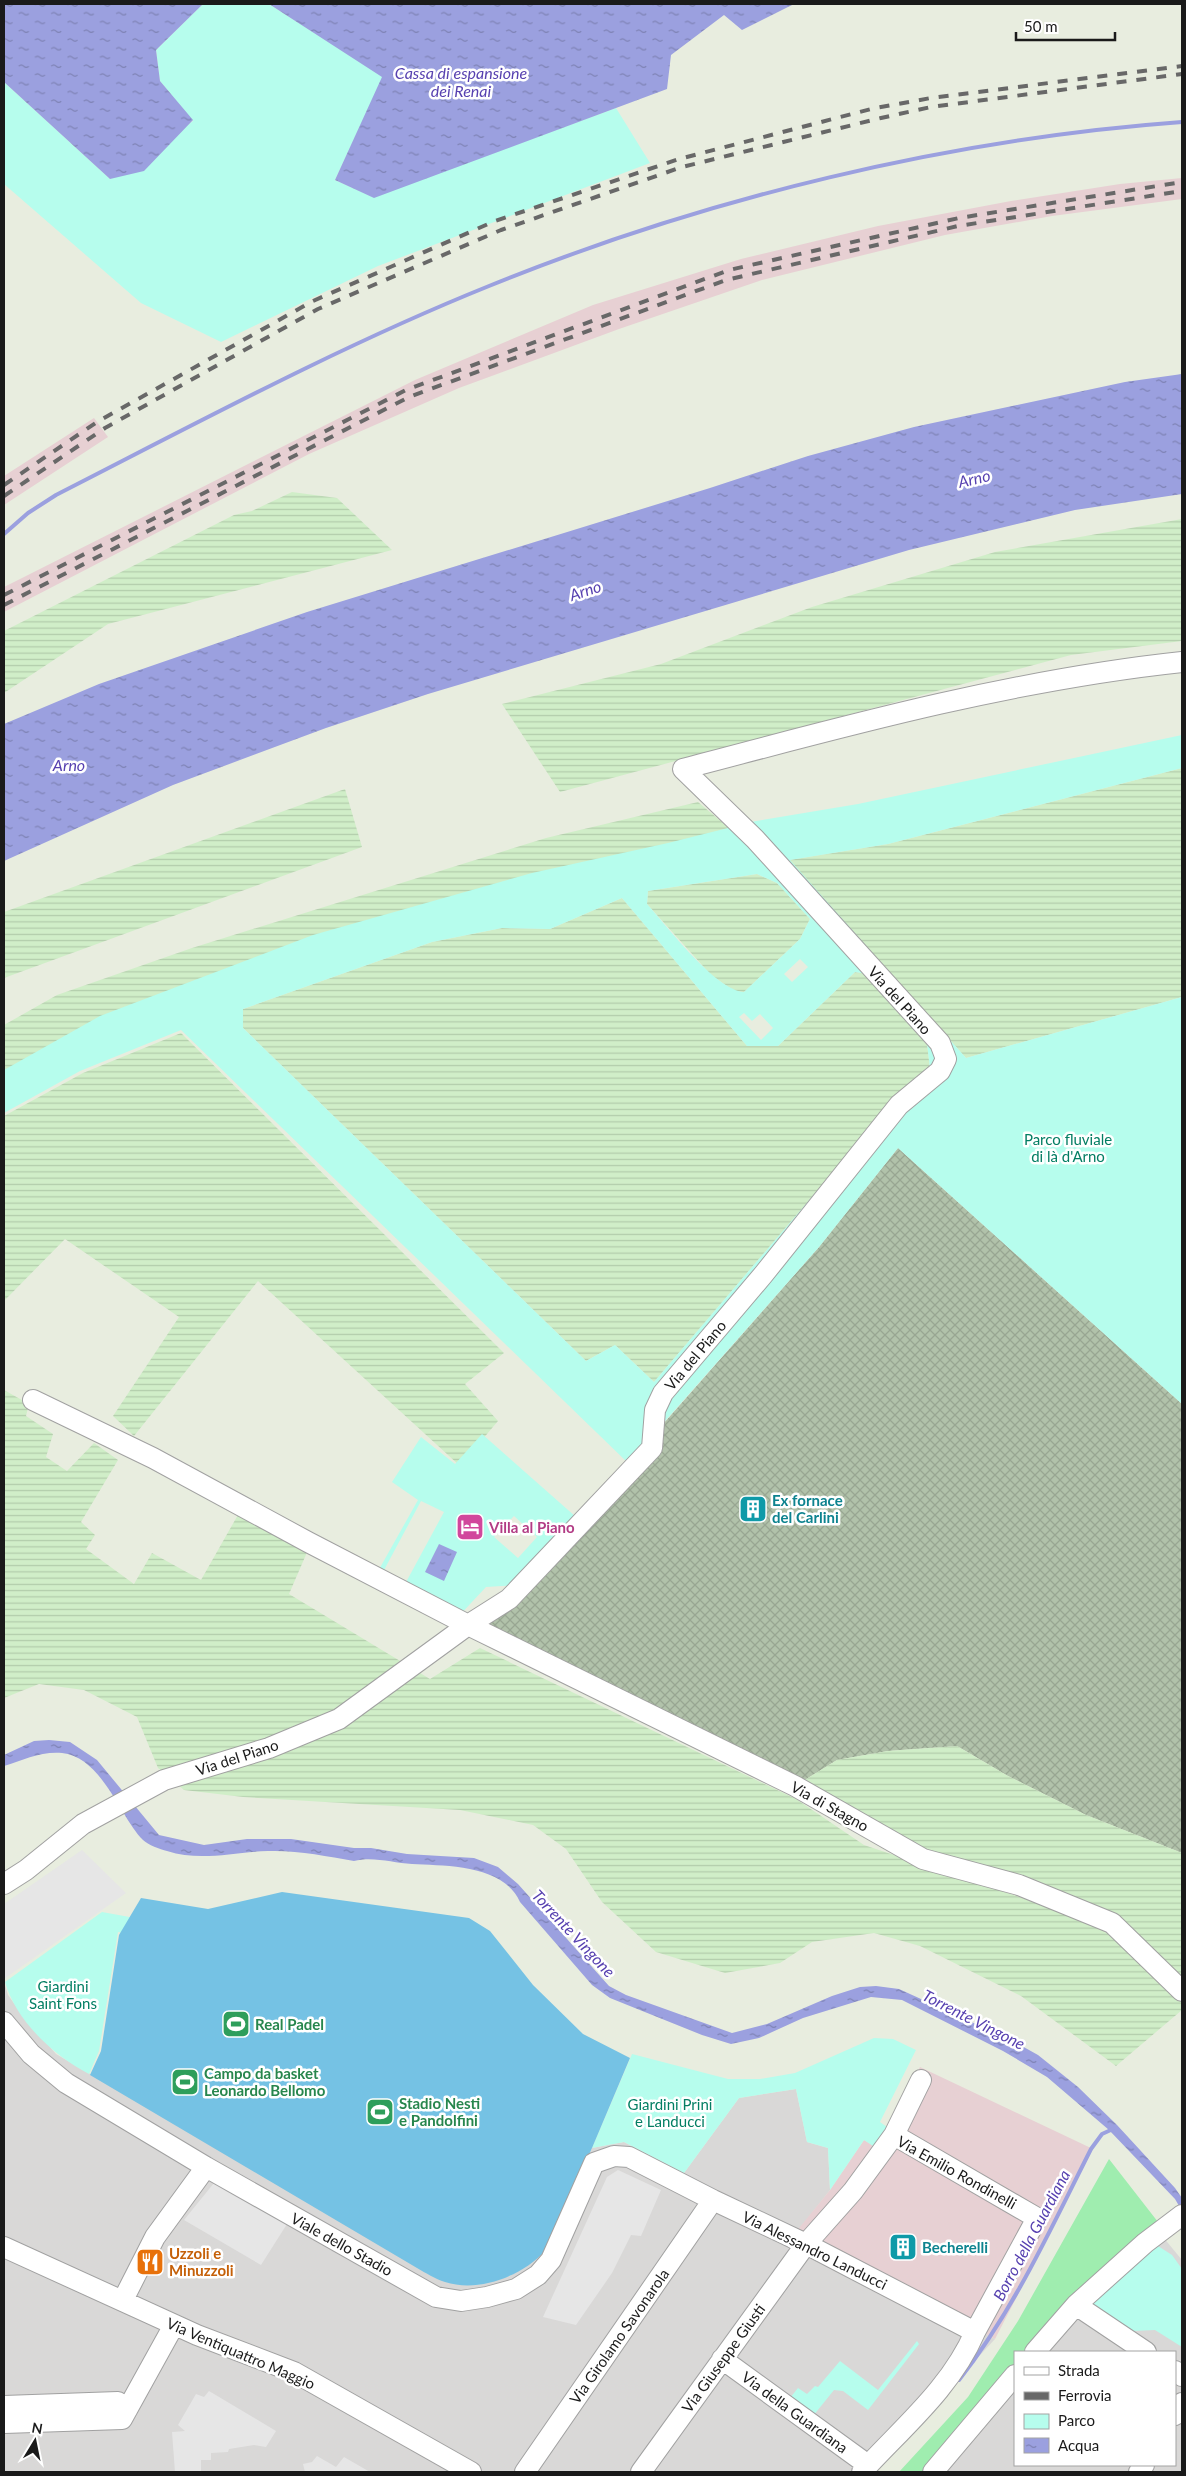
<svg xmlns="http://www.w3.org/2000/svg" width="1186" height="2476" font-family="Lato,sans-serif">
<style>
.residential{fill:#d9d8d7}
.industrial{fill:#e7d0d3}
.construction{fill:url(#construction-cross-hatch)}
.farmland{fill:url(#farmland-rules)}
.grass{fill:#9fedaf}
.park{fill:#b6fded;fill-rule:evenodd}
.pitch{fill:#75c2e4}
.parking{fill:#e6e6e6}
.water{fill:url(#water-ripples)}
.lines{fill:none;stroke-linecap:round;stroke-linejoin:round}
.stream{stroke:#9ba0df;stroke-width:4}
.minor-casing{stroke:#a1a1a1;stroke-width:22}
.minor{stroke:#fff;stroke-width:20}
.rail{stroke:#686868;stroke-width:4;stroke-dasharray:10 10;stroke-linecap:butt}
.labels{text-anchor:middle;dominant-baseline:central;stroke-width:5;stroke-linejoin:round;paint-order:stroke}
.street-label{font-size:15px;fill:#1a1a1a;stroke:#fff}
.park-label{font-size:15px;fill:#037e63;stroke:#fff}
.culture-label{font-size:15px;font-weight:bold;fill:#0d838f;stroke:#fff;text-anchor:start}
.hotel-label{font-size:15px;font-weight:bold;fill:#b23c85;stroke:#fff;text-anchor:start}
.leisure-label{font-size:15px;font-weight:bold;fill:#27864d;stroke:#fff;text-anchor:start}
.food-label{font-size:15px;font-weight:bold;fill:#c56008;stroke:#fff;text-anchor:start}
.water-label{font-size:16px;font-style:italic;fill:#5741b0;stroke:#fff}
</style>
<defs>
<pattern id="construction-cross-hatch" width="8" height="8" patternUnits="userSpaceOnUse" patternTransform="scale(1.25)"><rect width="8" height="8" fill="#b1c2aa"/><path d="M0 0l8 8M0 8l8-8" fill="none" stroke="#98a692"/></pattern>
<pattern id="farmland-rules" width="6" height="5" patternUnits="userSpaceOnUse" patternTransform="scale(1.25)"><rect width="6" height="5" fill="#d0eec8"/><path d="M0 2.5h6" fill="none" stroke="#b2ccab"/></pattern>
<pattern id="water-ripples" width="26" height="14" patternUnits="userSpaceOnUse" patternTransform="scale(1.25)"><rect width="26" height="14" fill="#9ba0df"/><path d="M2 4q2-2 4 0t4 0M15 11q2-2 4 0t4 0" fill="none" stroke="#7e82b4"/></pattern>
</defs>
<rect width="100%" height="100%" fill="#e8eddf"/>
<!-- residential -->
<path class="residential" d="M4 1982 8 1995 21 2013 56 2054 446 2282 478 2285 510 2276 545 2251 592 2148 624 2142 684 2173 739 2098 796 2089 807 2142 828 2148 830 2190 796 2233 995 2339 872 2472H4Z
M1163 2237 1182 2260V2472H937L1015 2381V2465H1175V2352H1040Z"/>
<!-- industrial -->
<path class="industrial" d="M1182 178V199L1052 216 945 235 762 280 619 329 459 388 309 454 4 612V587L26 576 415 380 593 305 741 259 878 226 1011 201 1120 184Z
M94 418 108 437 4 505V476Z
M920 2067 1093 2149 995 2339 795 2233 830 2190 864 2140 876 2147Z"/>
<!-- construction -->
<path class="construction" d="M898 1148 1182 1404V1853L1086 1815 1008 1776 957 1746 888 1751 837 1760 795 1786 468 1625 509 1599 819 1247Z"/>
<!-- farmland -->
<path class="farmland" d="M292 492 337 498 392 550 108 624 4 693V631L234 515 252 511Z
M1182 519V641L1071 655 560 792 502 704 661 664 812 607 995 552Z
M1182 768V997L966 1058 789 860 888 844Z
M345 789 362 847 4 978V912Z
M698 802 736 834 4 1074V1025L57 995 192 948 546 838Z
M757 874 777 883 810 919 800 939 744 992 734 991 711 975 647 904 648 891Z
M622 898 747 1046H778L855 972 867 974 927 1043 930 1069 892 1103 654 1382 615 1345 586 1361 243 1028V1009L432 942 502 928 550 929Z
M181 1033 504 1353 465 1384 498 1421 460 1466 258 1281 134 1436 113 1416 179 1317 65 1239 4 1301V1116L83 1073Z
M4 1390 29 1404 26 1416 53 1434 46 1457 67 1471 94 1443 118 1460 81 1522 95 1535 86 1549 134 1584 152 1553 201 1580 239 1513 308 1550 289 1594 430 1679 480 1648 796 1799 864 1845 1088 1920 1144 1959 1182 1997V2010L1116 2066 1021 1996 920 1946 874 1933 812 1942 780 1963 725 1973 656 1952 602 1902 566 1849 533 1825 460 1810 243 1797 184 1790 158 1768 137 1717 84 1690 39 1684 4 1698Z
M957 1746 1008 1776 1086 1815 1182 1853V1991L1112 1923 923 1859 795 1786 837 1760 888 1751Z"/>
<!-- grass -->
<path class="grass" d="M1109 2159 1158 2222 1030 2352H1015V2371L930 2472H899L968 2397 1018 2321Z"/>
<!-- park -->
<path class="park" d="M203 4H269L383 77 335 180 373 197 616 108 650 163 378 266 221 342 141 303 4 184V82L110 179 193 121 160 81 156 50Z
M1182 735V768L888 844 790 860 966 1058 1182 997V1404L898 1148 819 1247 628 1463 181 1030 80 1071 4 1113V1070L100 1016 313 935 532 873 668 843 756 821 858 804ZM757 874 777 883 810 919 800 939 744 992C715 990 667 926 647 904L648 891ZM622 898 747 1046H778L855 972 867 974 927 1043 930 1069 892 1103 654 1382 615 1345 586 1361 243 1028V1009L432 942 502 928 550 929ZM800 959 808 967 792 982 784 974ZM744 1013 752 1021 760 1014 773 1028 761 1040 739 1017Z
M482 1434 576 1517 516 1585 486 1587 457 1618 377 1573 418 1500 392 1482 421 1437 455 1464ZM421 1501 444 1512 405 1584 383 1572ZM514 1516 537 1537 518 1558 494 1537Z
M102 1912 135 1918 184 1943 118 1932 99 2051 89 2074C54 2056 16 2021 5 1982Z
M874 2038 893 2039 916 2050 880 2122 887 2127 876 2148 864 2140 830 2190 828 2148 807 2142 796 2089 739 2098 684 2173 624 2142 592 2148 632 2054 728 2079H760L795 2073Z
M1158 2246 1172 2255 1182 2269V2347L1155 2330 1132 2331 1090 2303Z
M917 2341 919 2344 868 2410 843 2391 834 2390 813 2416 790 2398 798 2388 807 2394 815 2386 818 2387 840 2361 878 2390Z"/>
<!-- pitch -->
<path class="pitch" d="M282 1892 469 1918 490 1931 533 1985 583 2034 630 2058 592 2148 545 2251C522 2276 479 2293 445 2282 435 2279 426 2273 417 2268L90 2075 101 2051 119 1935 141 1898 208 1909Z"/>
<!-- parking -->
<path class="parking" d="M82 1850 126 1893 4 1979V1904Z
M618 2170 661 2190 641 2236 631 2235 612 2273 576 2325 543 2317 607 2177Z
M214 2183 287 2224 261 2265 184 2220Z
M209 2391 276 2431 266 2447 254 2445 229 2449 228 2452 211 2453V2460H201V2472H175L172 2432 185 2431 178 2425 196 2394 204 2397Z
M317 2456 336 2467 344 2457 370 2472H305L303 2464 312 2462Z"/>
<!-- water -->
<path class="water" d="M4 4H203L156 50 160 81 193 120 144 171 110 179 4 82Z
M269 4H794L742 30 724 15 671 55 667 89 374 198 335 180 382 77Z
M1182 374V494L1075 510 909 550 428 694 326 728 173 785 4 861V724L99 684 307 612 710 488 808 456 914 427 1125 382Z
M439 1544 457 1552 444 1581 425 1572Z
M49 1740 70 1742 97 1760 159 1835 204 1845 247 1839H291L354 1848H371L407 1854 474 1858 498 1867 518 1884 609 1986 626 1995 732 2033 767 2024 832 1996 860 1987 876 1986 899 1989 1009 2039 1038 2055 1078 2087 1117 2125 1175 2188 1182 2198V2211L1175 2199 1109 2130 1047 2077 1003 2051 902 2000 871 1997 803 2018 759 2038 731 2044 702 2035 610 1998 592 1985 520 1902C503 1864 446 1866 412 1864 393 1863 373 1856 354 1861 326 1856 297 1850 268 1851 233 1852 201 1862 167 1851 160 1849 148 1845 143 1840 120 1817 102 1757 62 1753 42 1751 23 1760 4 1766V1755L34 1741Z"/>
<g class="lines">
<!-- stream -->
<path class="stream" d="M4 534 28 513 56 495C199 422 340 346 489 286 706 198 949 139 1182 122
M959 2380C1014 2310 1051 2228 1091 2149L1102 2134 1113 2129"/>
<defs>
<path id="minor" d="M33 1400 153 1458 308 1542 468 1625 795 1786 923 1859 1019 1885 1112 1923 1182 1991
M4 1884 26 1870 83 1824 164 1780 269 1748 339 1719 468 1625 509 1599 652 1448 655 1410 663 1393 763 1275 899 1105 940 1071 946 1059 940 1043 755 839 683 769C848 725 1013 680 1182 662
M4 2022 31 2054 66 2083 206 2167 436 2297 461 2301 487 2297 516 2289 538 2275 551 2260 594 2163 614 2156 629 2157 713 2200 806 2244 975 2332
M894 2135 921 2080
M4 2247 197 2335 294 2372 471 2472
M123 2300 155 2237 206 2167
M1076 2305 1146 2352
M1035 2352 1076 2305 1145 2243 1182 2215
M722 2359 868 2465
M1175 2371 1182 2376
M4 2406 118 2402 127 2410
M1175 2415 1182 2403
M4 2423 122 2419 174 2325
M525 2472 713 2200
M641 2472 806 2244 853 2191 894 2135 1037 2218 975 2332C951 2388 902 2428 862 2472
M933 2472 1015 2375
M1139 2472 1144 2465"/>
</defs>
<!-- minor casing -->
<use href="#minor" class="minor-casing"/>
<!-- minor -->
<use href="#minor" class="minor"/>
<!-- rail -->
<path class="rail" d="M4 485 97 422 313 301 495 221 679 159 875 108 931 98 1182 66
M4 496 105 428 318 309 501 230 682 167 881 118 931 107 1182 74
M4 595 406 390 729 270 959 218 1182 182
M4 605 409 397 726 280 958 226 1182 191"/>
</g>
<!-- icons -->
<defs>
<symbol id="building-square" viewBox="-11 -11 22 22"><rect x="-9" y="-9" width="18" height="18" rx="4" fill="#0f9aa8" stroke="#fff"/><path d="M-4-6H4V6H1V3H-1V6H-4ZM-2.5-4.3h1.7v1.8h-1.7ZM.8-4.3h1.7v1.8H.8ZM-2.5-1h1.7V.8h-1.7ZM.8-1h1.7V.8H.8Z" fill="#fff"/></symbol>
<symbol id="hotel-square" viewBox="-11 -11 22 22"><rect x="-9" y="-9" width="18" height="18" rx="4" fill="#d1479c" stroke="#fff"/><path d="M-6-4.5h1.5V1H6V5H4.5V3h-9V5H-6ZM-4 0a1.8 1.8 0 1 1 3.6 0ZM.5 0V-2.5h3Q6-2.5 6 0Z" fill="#fff"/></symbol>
<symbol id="stadium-square" viewBox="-11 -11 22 22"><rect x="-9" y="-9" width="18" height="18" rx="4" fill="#2e9e5b" stroke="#fff"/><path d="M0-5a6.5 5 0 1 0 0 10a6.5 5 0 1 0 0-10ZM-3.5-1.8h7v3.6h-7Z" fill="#fff"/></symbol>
<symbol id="restaurant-square" viewBox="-11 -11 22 22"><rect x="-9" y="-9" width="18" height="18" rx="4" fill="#e8710a" stroke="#fff"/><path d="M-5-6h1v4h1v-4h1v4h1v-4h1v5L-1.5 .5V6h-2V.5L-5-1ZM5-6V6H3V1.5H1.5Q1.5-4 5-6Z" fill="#fff"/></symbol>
</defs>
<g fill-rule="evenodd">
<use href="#building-square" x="737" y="1493" width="32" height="32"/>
<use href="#hotel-square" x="454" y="1511" width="32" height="32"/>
<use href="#stadium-square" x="220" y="2008" width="32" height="32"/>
<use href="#stadium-square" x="169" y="2066" width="32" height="32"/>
<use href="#stadium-square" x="364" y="2096" width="32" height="32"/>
<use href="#building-square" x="887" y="2231" width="32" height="32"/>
<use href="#restaurant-square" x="134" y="2246" width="32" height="32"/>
</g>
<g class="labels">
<!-- street labels -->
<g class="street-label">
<text transform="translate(900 1000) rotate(48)">Via del Piano</text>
<text transform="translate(695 1355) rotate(-50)">Via del Piano</text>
<text transform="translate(237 1757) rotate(-18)">Via del Piano</text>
<text transform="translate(830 1806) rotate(29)">Via di Stagno</text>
<text transform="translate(957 2172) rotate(29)">Via Emilio Rondinelli</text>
<text transform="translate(342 2244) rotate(29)">Viale dello Stadio</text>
<text transform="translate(815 2250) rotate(26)">Via Alessandro Landucci</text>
<text transform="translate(619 2336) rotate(-55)">Via Girolamo Savonarola</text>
<text transform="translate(241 2353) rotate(23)">Via Ventiquattro Maggio</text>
<text transform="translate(723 2358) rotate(-54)">Via Giuseppe Giusti</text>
<text transform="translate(795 2412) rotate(36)">Via della Guardiana</text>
</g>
<!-- park labels -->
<g class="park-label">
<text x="1068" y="1139">Parco fluviale<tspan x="1068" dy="17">di là d'Arno</tspan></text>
<text x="63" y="1986">Giardini<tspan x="63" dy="17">Saint Fons</tspan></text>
<text x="670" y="2104">Giardini Prini<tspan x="670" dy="17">e Landucci</tspan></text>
</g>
<!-- culture labels -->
<g class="culture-label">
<text x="772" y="1500">Ex fornace<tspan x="772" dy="17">del Carlini</tspan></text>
<text x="922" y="2247">Becherelli</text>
</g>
<!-- hotel labels -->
<g class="hotel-label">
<text x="489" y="1527">Villa al Piano</text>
</g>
<!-- leisure labels -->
<g class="leisure-label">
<text x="255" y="2024">Real Padel</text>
<text x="204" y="2073">Campo da basket<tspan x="204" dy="17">Leonardo Bellomo</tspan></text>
<text x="399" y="2103">Stadio Nesti<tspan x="399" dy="17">e Pandolfini</tspan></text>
</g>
<!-- food labels -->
<g class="food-label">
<text x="169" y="2253">Uzzoli e<tspan x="169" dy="17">Minuzzoli</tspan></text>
</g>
<!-- water labels -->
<g class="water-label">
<text x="461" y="72">Cassa di espansione<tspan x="461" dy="18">dei Renai</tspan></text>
<text transform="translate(974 478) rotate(-13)">Arno</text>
<text transform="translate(585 590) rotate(-18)">Arno</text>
<text x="69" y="764">Arno</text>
<text transform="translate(574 1933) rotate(47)">Torrente Vingone</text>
<text transform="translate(974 2019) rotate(27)">Torrente Vingone</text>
<text transform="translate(1031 2235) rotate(-62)">Borro della Guardiana</text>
</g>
</g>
<!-- border -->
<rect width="1186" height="2476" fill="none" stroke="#1a1a1a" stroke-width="10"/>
<!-- legend -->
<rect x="1014" y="2351" width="162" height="115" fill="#ffffff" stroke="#a3a3a3"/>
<rect x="1024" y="2367" width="25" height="8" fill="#ffffff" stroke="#a3a3a3"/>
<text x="1058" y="2376" font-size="15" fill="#1a1a1a">Strada</text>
<rect x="1024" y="2392" width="25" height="8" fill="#686868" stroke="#a3a3a3"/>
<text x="1058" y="2401" font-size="15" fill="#1a1a1a">Ferrovia</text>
<rect x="1024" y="2414" width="25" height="15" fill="#b6fded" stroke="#a3a3a3"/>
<text x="1058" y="2426" font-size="15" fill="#1a1a1a">Parco</text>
<rect x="1024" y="2438" width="25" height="15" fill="url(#water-ripples)" stroke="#a3a3a3"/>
<text x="1058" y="2451" font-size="15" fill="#1a1a1a">Acqua</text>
<!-- north arrow -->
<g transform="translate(35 2441) rotate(10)" stroke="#ffffff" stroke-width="4" paint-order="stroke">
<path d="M0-4L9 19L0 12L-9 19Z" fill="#1a1a1a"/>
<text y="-8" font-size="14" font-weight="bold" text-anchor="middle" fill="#1a1a1a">N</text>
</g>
<!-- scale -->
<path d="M1016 32v8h99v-8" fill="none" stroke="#1a1a1a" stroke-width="2.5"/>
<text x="1024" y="32" font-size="15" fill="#1a1a1a" stroke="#ffffff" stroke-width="4" paint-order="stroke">50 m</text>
</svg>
